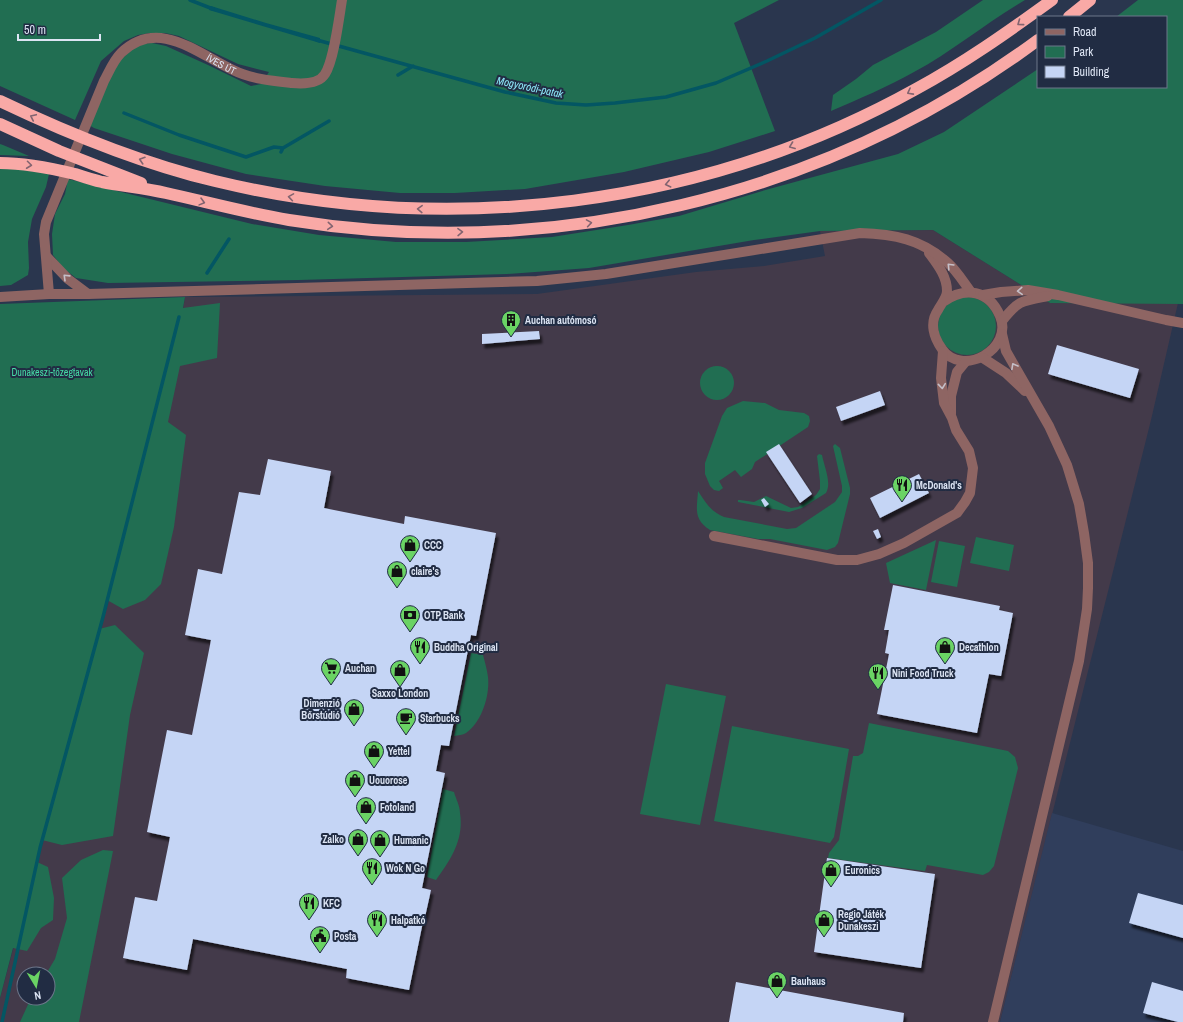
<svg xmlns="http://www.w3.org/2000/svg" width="1183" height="1022" font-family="'Archivo Narrow',sans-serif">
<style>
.commercial{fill:#433a4a;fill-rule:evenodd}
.built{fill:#303e5c}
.green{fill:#216e52}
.water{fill:#035663}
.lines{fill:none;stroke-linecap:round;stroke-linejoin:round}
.stream{stroke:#035663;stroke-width:3.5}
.building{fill:#c5d5f5;filter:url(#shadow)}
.street{stroke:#8e6563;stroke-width:10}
.highway{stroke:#f9a9a6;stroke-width:12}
.oneway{stroke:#826470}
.oneway2{stroke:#c5bfc8}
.labels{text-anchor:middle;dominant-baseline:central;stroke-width:4;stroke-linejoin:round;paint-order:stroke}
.street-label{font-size:10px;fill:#dde5f4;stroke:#212c43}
.poi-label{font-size:10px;font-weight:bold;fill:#dde5f4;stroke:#212c43;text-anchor:start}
.park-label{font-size:10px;fill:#46dda7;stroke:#212c43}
.water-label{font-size:11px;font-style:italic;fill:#8de7f9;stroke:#212c43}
</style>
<defs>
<filter id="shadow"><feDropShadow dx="2.5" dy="4.5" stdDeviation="1" flood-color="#0009"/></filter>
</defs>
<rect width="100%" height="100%" fill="#2a364e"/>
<!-- commercial -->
<path class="commercial" d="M933 230 1050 303H1178L1151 420 1000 1022H0V998L180 328 185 297 537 294 696 272 764 266 825 256 820 231ZM24 974H48V998H24Z"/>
<!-- built -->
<path class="built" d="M1052 813 1183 851V1022H1000Z"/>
<!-- green -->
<path class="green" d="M0 0H779L734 23 775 131 709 152 624 172 525 189 455 193H400L325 186 246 174 172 154 94 128 89 125 115 64 139 44 152 43 166 46 208 65 251 86 261 84 269 72 238 64 179 36 165 33H150L138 35 124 41 101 61 75 120 0 86Z
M983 0H1025C987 22 953 51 914 72 887 87 859 99 831 111L833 95 856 79 873 65 936 32Z
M1138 0H1183V304L1050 303 933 230 820 231 754 240 589 268 507 274 299 280 108 283 76 278 63 268 53 255 52 234 55 214 65 194 68 179 252 224 319 235 396 242H466L552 237 628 225 679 216 769 189 898 154 944 132 1038 69V87H1166V17H1116Z
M0 144 3 145 29 156 0 155Z
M0 166 49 174 46 187 32 219 28 242 29 268 28 275 11 285 0 286Z
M185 297 183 308 220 303 217 358 180 366 168 422 186 435 174 527 161 584 145 600 123 609 107 600 99 629 115 625 144 653 130 715 113 836 62 845 42 840 37 862 48 867 54 898 53 920 41 928 27 951 13 948 0 998V304Z
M938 326a29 29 0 1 1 58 0a29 29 0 1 1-58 0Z
M700 383a17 17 0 1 1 34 0a17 17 0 1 1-34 0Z
M743 401 765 403 779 410 804 413 809 416 810 421 808 427 755 462 752 469 741 477 735 470 719 481 723 488 719 491 714 490 710 486 705 474V463L722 416 727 408Z
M835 444 840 448 850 488V494L838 543 835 547 827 550 770 539H758L710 530C693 519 697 509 698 491 706 503 710 511 724 517L787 529 796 528 835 502 842 492V486L833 446Z
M819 454 822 455C824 466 832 483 826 493L802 508 789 512 738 502V500H740L754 502 766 496 791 508 798 507 816 495 820 489V481L817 456Z
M976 537 1014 545 1009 571 970 563Z
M936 540 926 590 890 583 886 563Z
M939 541 965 546 957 587 931 582Z
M471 653 483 655C485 662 487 670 488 677 490 695 482 722 466 733 463 735 458 735 454 736Z
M666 684 726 696 700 825 640 814Z
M869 723 1008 751 1015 757 1018 768 994 866 989 872 983 875 927 865 925 871 828 858 829 853 839 840 853 756H858L863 753Z
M732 726 849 749 834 837 830 843 714 821Z
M443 789 454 792C456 799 460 806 460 813 464 840 451 859 436 880L427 877Z
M103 850 113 851 79 1022H20L31 998H48V974H46L55 959 67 918 62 878 81 860Z"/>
<!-- water -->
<path class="water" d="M211 6 266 23 320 38V43L209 10Z"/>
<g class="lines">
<!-- stream -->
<path class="stream" d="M190 0 213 9
M317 40 505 92 556 103 586 105 615 103 666 97 716 83 767 61 815 38 881 0
M398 75 413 66
M124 113 179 135 246 157 274 147 283 148
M281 152 283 148 329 121
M207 273 229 239
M2 1022 40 848 103 617 179 317"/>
</g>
<!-- building -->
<path class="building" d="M539 331 540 339 482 344V334Z
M1057 345 1139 369 1130 398 1048 374Z
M880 391 885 405 841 421 836 407Z
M779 444 812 494 800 503 766 452Z
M268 459 331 471 324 508 404 524 405 516 496 533 476 636 471 635 449 746 441 745 436 771 445 773 422 888 431 890 425 917H424L409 990 346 978 347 969 193 939 187 970 123 958 135 897 157 901 170 837 147 832 167 730 192 735 211 640 185 635 198 569 222 574 239 492 260 495Z
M919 474 929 493 880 518 870 498Z
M764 498 769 504 765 507 761 500Z
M878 529 881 537 877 539 873 531Z
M893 585 1000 606 999 610 1013 613 1001 676 989 674 977 733 877 714 889 654 885 653 889 630H884Z
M827 858 935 874 921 968 814 952Z
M1138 893 1183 905V938L1129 923Z
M736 982 904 1013 903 1022H729Z
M1152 982 1183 991V1022H1178L1143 1013Z"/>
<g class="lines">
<!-- street -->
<g class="street">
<path d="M929 253C937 264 947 276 947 291 947 298 941 304 938 310 929 323 934 338 942 349 962 378 1014 349 1000 316 989 290 965 286 943 302"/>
<path d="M47 257 68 279 88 294"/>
<path id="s1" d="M49 294 44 234 46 222 104 81C109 72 113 61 121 53 158 17 198 54 233 70 251 79 273 81 292 83 303 84 319 84 325 74 334 60 339 18 342 0"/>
<path d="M983 295 1001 292 1028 290 1058 295 1166 320 1183 323"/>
<path d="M0 297 49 294H88L537 281 606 274 860 233C894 234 921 239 948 263 957 271 964 283 971 292"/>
<path d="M1002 321C1019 300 1021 301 1048 296"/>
<path d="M983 358 1006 373 1025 391"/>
<path d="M951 414V396L957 372 966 361"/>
<path d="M714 536 837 560H857L879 554 904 543 957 513 965 502 970 493 973 468 969 451 956 430 952 418 944 403 941 378 943 351"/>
<path d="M993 1022 1079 661 1087 609 1088 588V563L1084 533 1079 504 1067 465 1049 426 1006 351 1002 334"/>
</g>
<!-- highway -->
<path class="highway" d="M1069 17 1090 0
M0 101C69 134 140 163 215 181 450 238 704 207 916 89 964 63 1008 32 1052 0
M0 124 59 151 141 183
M0 163C26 163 50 168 75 174 84 177 93 180 102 182 123 186 145 188 166 193 207 202 247 213 289 220 550 262 825 198 1038 40"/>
</g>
<!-- one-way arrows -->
<defs><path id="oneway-chevron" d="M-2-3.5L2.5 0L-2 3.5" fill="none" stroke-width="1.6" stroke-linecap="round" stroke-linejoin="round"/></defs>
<g class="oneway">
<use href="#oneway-chevron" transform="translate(1020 23) rotate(144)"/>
<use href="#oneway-chevron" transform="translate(910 92) rotate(152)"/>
<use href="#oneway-chevron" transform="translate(33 117) rotate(-155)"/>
<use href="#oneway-chevron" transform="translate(792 146) rotate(159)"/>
<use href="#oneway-chevron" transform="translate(142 160) rotate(-162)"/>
<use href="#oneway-chevron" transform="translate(29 165) rotate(7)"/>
<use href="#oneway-chevron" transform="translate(668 184) rotate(167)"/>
<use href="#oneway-chevron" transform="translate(291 197) rotate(-171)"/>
<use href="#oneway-chevron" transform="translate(202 202) rotate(15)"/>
<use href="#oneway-chevron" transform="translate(420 209) rotate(-178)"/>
<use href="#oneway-chevron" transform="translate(589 223) rotate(-9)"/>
<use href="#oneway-chevron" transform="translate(330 226) rotate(5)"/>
<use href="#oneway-chevron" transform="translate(460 232) rotate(-1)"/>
</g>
<g class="oneway2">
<use href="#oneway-chevron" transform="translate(950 266) rotate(-134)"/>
<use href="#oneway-chevron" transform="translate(66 277) rotate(-136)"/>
<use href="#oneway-chevron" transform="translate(1020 291) rotate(177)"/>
<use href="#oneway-chevron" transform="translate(1014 366) rotate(-119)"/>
<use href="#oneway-chevron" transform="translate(942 386) rotate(84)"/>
</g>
<!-- icons -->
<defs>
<symbol id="building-pin" viewBox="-11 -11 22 30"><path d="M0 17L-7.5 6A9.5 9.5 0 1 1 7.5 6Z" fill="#6ad364" stroke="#212c43"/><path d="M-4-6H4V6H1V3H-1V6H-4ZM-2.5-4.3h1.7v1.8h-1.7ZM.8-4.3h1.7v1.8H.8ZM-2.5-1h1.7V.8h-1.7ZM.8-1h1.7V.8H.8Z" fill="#111"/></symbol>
<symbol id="restaurant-pin" viewBox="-11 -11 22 30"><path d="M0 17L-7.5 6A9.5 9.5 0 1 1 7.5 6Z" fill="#6ad364" stroke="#212c43"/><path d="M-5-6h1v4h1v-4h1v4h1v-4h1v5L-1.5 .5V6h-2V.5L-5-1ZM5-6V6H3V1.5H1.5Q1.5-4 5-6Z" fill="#111"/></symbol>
<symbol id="shop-pin" viewBox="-11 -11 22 30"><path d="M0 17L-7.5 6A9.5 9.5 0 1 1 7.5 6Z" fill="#6ad364" stroke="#212c43"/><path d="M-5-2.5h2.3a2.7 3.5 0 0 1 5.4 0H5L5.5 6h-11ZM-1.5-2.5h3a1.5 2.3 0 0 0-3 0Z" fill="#111"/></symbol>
<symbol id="bank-pin" viewBox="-11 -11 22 30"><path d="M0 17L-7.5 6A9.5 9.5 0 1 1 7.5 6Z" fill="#6ad364" stroke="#212c43"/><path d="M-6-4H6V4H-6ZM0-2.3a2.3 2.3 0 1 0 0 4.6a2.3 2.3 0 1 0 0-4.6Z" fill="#111"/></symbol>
<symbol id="supermarket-pin" viewBox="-11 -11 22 30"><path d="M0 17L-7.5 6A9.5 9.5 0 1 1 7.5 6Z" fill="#6ad364" stroke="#212c43"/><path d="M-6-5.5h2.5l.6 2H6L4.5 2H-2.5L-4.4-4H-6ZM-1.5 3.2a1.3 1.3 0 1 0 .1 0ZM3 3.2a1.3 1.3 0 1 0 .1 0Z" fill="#111"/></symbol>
<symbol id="cafe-pin" viewBox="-11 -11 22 30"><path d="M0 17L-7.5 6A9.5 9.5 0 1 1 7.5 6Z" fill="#6ad364" stroke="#212c43"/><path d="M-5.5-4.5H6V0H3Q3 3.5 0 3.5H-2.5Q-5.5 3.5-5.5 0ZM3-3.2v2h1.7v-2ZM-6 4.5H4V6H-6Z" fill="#111"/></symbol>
<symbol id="civic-pin" viewBox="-11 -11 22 30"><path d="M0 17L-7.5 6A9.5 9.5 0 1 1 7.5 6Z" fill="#6ad364" stroke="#212c43"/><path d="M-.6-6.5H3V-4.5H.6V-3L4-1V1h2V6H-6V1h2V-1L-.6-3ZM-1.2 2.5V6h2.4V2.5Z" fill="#111"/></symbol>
</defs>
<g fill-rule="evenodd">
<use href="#building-pin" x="500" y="309" width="22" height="30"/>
<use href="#restaurant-pin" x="891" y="474" width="22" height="30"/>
<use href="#shop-pin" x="399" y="534" width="22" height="30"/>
<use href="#shop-pin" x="386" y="560" width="22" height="30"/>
<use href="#bank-pin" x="399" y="604" width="22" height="30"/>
<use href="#restaurant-pin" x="409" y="636" width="22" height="30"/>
<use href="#shop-pin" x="934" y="636" width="22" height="30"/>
<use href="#supermarket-pin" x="320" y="657" width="22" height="30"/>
<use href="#shop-pin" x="389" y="659" width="22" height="30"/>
<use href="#restaurant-pin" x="867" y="662" width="22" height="30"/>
<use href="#shop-pin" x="343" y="698" width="22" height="30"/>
<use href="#cafe-pin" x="395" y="707" width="22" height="30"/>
<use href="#shop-pin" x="363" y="740" width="22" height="30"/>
<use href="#shop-pin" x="344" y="769" width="22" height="30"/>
<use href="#shop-pin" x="355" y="796" width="22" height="30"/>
<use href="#shop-pin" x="347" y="828" width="22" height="30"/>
<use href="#shop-pin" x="369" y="829" width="22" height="30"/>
<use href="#restaurant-pin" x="361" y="857" width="22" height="30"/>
<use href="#shop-pin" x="820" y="859" width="22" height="30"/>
<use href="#restaurant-pin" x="298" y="892" width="22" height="30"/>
<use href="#restaurant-pin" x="366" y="909" width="22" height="30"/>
<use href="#shop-pin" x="813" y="909" width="22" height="30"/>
<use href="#civic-pin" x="309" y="925" width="22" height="30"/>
<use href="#shop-pin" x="766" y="970" width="22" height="30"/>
</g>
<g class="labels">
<!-- street labels -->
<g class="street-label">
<text stroke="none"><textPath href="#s1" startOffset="368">ÍVES ÚT</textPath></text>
</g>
<!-- poi labels -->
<g class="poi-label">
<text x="525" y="320">Auchan autómosó</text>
<text x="916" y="485">McDonald's</text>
<text x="424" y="545">CCC</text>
<text x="411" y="571">claire's</text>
<text x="424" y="615">OTP Bank</text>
<text x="434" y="647">Buddha Original</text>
<text x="959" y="647">Decathlon</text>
<text x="345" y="668">Auchan</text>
<text x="892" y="673">Nini Food Truck</text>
<text x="400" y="693" text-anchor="middle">Saxxo London</text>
<text x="340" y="703" text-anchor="end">Dimenzió<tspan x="340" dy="12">Bőrstúdió</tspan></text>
<text x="420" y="718">Starbucks</text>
<text x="388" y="751">Yettel</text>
<text x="369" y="780">Uouorose</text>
<text x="380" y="807">Fotoland</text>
<text x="344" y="839" text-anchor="end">Zalko</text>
<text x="394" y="840">Humanic</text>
<text x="386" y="868">Wok N Go</text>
<text x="845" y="870">Euronics</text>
<text x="323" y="903">KFC</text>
<text x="838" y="914">Regio Játék<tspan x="838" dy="12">Dunakeszi</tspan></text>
<text x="391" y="920">Halpatkó</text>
<text x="334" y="936">Posta</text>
<text x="791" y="981">Bauhaus</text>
</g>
<!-- park labels -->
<g class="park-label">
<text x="52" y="372">Dunakeszi-tőzegtavak</text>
</g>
<!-- water labels -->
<g class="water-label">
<text transform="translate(530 87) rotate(12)">Mogyoródi-patak</text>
</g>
</g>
<!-- legend -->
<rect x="1037" y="16" width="130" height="72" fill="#212c43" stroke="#6c768a"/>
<rect x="1045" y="29" width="20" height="6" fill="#8e6563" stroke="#6c768a"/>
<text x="1073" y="36" font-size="12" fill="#dde5f4">Road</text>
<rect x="1045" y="46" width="20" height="12" fill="#216e52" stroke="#6c768a"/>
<text x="1073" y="56" font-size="12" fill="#dde5f4">Park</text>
<rect x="1045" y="66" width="20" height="12" fill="#c5d5f5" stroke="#6c768a"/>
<text x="1073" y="76" font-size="12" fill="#dde5f4">Building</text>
<!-- north arrow -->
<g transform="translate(36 986) rotate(170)"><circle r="19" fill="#212c43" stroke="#6c768a"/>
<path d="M0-3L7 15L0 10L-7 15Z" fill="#6ad364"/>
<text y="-6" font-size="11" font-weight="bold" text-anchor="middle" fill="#dde5f4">N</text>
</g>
<!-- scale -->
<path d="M18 34v6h82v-6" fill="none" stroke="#dde5f4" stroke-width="2"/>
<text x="24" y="34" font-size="12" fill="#dde5f4" stroke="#212c43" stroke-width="3" paint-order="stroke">50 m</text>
</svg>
